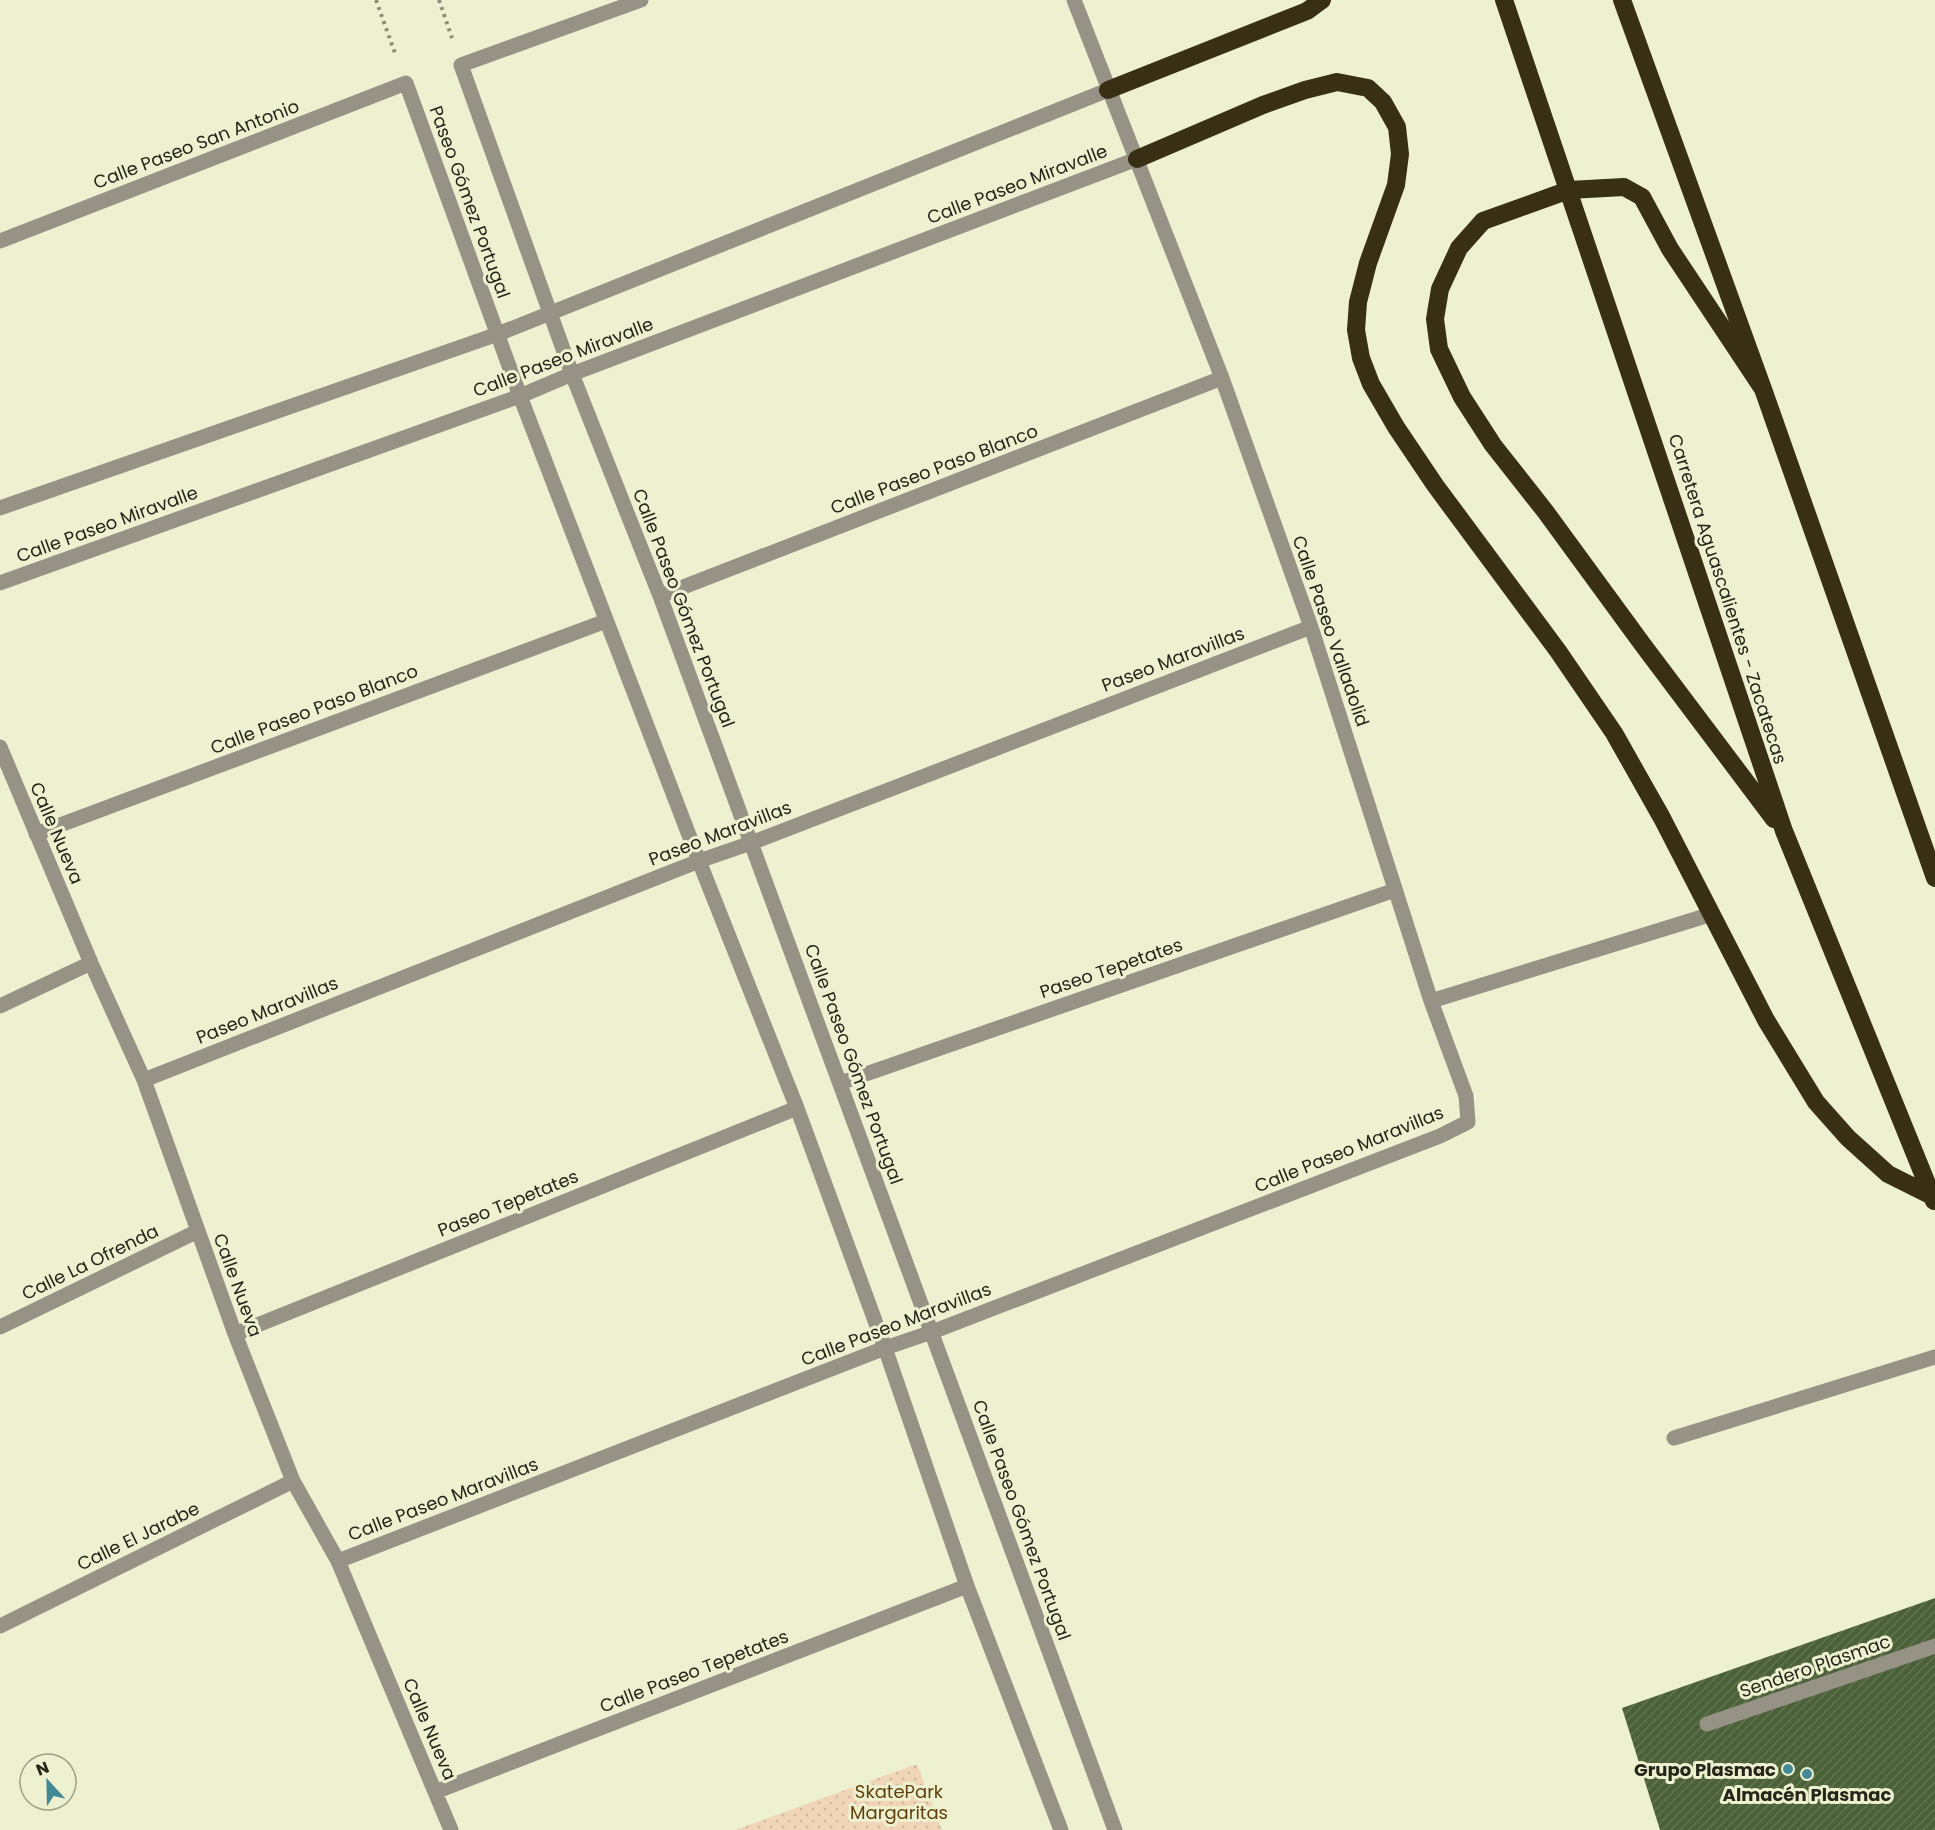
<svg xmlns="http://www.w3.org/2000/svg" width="1935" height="1830" font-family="Poppins,sans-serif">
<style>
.green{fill:url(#green-dots)}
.building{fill:url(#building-hatch)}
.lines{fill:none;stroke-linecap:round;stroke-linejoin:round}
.path{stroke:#8b8d76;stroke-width:4;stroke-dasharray:3 4.5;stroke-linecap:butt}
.lane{stroke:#969285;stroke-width:15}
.street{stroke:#969285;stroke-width:15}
.highway{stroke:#382f15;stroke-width:18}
.poi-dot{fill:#438895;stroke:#eef1d0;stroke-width:2}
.labels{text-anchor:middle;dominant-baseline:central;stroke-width:6;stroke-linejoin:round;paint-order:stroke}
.street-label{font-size:18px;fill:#25261a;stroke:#eef1d0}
.poi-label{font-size:18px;font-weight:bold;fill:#25261a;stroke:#eef1d0;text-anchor:end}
.park-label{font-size:18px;fill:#603f0d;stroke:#eef1d0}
</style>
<defs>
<pattern id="green-dots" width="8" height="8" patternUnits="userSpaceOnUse" patternTransform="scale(1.5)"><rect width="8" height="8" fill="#f0d6b7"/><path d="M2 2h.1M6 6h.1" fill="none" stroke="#ceb89d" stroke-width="1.8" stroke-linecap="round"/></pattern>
<pattern id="building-hatch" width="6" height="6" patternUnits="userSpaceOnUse" patternTransform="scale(1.5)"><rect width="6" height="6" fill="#4b6138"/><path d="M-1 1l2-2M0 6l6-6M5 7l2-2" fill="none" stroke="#627452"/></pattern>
</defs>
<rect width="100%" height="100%" fill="#eef1d0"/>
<!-- green -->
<path class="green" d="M917 1764 942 1830H735Z"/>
<!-- building -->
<path class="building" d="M1935 1598V1830H1660L1622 1708Z"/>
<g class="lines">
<!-- path -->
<path class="path" d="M376 0 396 56
M439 0 452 38"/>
<!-- lane -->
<path class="lane" d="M1674 1438 1935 1357"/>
<!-- street -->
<path class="street" d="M641 0 461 65 572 374 660 596 1115 1830
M0 241 406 83 520 396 699 861 797 1108 885 1348 967 1586 1061 1830
M0 508 498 334 1108 90
M0 583 520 396 572 374 1137 159
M660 596 1222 378
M0 747 91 963 144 1080 235 1334 293 1481 338 1561 451 1830
M36 834 606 621
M1431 1001 1712 914
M0 1006 91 963
M144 1080 699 861 751 843 1311 627
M840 1083 1395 890
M0 1327 198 1231
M235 1334 797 1108
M338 1561 885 1348 932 1332 1440 1136 1468 1122 1466 1096 1431 1001 1311 627 1222 378 1074 0
M0 1626 293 1481
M1707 1724 1935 1646
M435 1792 967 1586"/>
<!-- highway -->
<path class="highway" d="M1504 0 1784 831 1934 1201
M1622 0 1763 389 1935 878
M1108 90 1307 11 1322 0
M1137 159 1263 105 1305 90 1337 82 1368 88 1383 102 1397 127 1400 154 1396 185 1368 263 1358 302 1356 330 1361 358 1371 384 1396 427 1435 485 1558 651 1614 733 1662 818 1766 1020 1816 1102 1848 1138 1888 1174 1932 1196
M1763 389 1670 249 1642 197 1624 187 1569 190 1483 221 1459 248 1440 289 1435 319 1439 349 1462 397 1493 445 1545 511 1643 645 1774 819"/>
</g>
<!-- markers -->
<g class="poi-dot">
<circle cx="1788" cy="1769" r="6"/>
<circle cx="1807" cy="1774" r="6"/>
</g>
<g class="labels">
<!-- street labels -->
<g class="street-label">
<text transform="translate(196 144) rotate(-21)">Calle Paseo San Antonio</text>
<text transform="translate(1017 184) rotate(-21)">Calle Paseo Miravalle</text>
<text transform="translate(470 202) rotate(70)">Paseo Gómez Portugal</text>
<text transform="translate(563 357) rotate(-21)">Calle Paseo Miravalle</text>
<text transform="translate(934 469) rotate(-21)">Calle Paseo Paso Blanco</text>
<text transform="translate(107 524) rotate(-20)">Calle Paseo Miravalle</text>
<text transform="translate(1728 599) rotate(72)">Carretera Aguascalientes - Zacatecas</text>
<text transform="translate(684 608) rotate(69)">Calle Paseo Gómez Portugal</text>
<text transform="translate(1331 631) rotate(71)">Calle Paseo Valladolid</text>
<text transform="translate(1173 659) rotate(-21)">Paseo Maravillas</text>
<text transform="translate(314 709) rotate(-21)">Calle Paseo Paso Blanco</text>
<text transform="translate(57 833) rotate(67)">Calle Nueva</text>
<text transform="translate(720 833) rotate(-21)">Paseo Maravillas</text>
<text transform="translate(1111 968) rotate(-19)">Paseo Tepetates</text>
<text transform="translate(267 1010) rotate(-22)">Paseo Maravillas</text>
<text transform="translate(854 1064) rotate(70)">Calle Paseo Gómez Portugal</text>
<text transform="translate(1349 1149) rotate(-22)">Calle Paseo Maravillas</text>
<text transform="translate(508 1203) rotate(-22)">Paseo Tepetates</text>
<text transform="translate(90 1262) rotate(-26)">Calle La Ofrenda</text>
<text transform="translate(238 1285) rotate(70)">Calle Nueva</text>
<text transform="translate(896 1324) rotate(-21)">Calle Paseo Maravillas</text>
<text transform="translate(443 1499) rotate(-21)">Calle Paseo Maravillas</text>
<text transform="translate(1022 1520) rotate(70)">Calle Paseo Gómez Portugal</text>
<text transform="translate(138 1536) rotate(-26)">Calle El Jarabe</text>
<text transform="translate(1815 1666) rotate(-19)">Sendero Plasmac</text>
<text transform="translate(694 1671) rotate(-21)">Calle Paseo Tepetates</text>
<text transform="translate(430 1729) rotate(67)">Calle Nueva</text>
</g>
<!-- poi labels -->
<g class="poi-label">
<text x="1776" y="1769">Grupo Plasmac</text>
<text x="1807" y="1794" text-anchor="middle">Almacén Plasmac</text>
</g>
<!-- park labels -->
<g class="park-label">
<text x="899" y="1791">SkatePark<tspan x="899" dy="21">Margaritas</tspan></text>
</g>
</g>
<!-- north arrow -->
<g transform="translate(48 1782) rotate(338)"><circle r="28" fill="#eef1d0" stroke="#9ea087" stroke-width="1.5"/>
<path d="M0-4.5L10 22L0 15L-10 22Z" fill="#438895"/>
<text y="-9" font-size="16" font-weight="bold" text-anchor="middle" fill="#25261a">N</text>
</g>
</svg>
